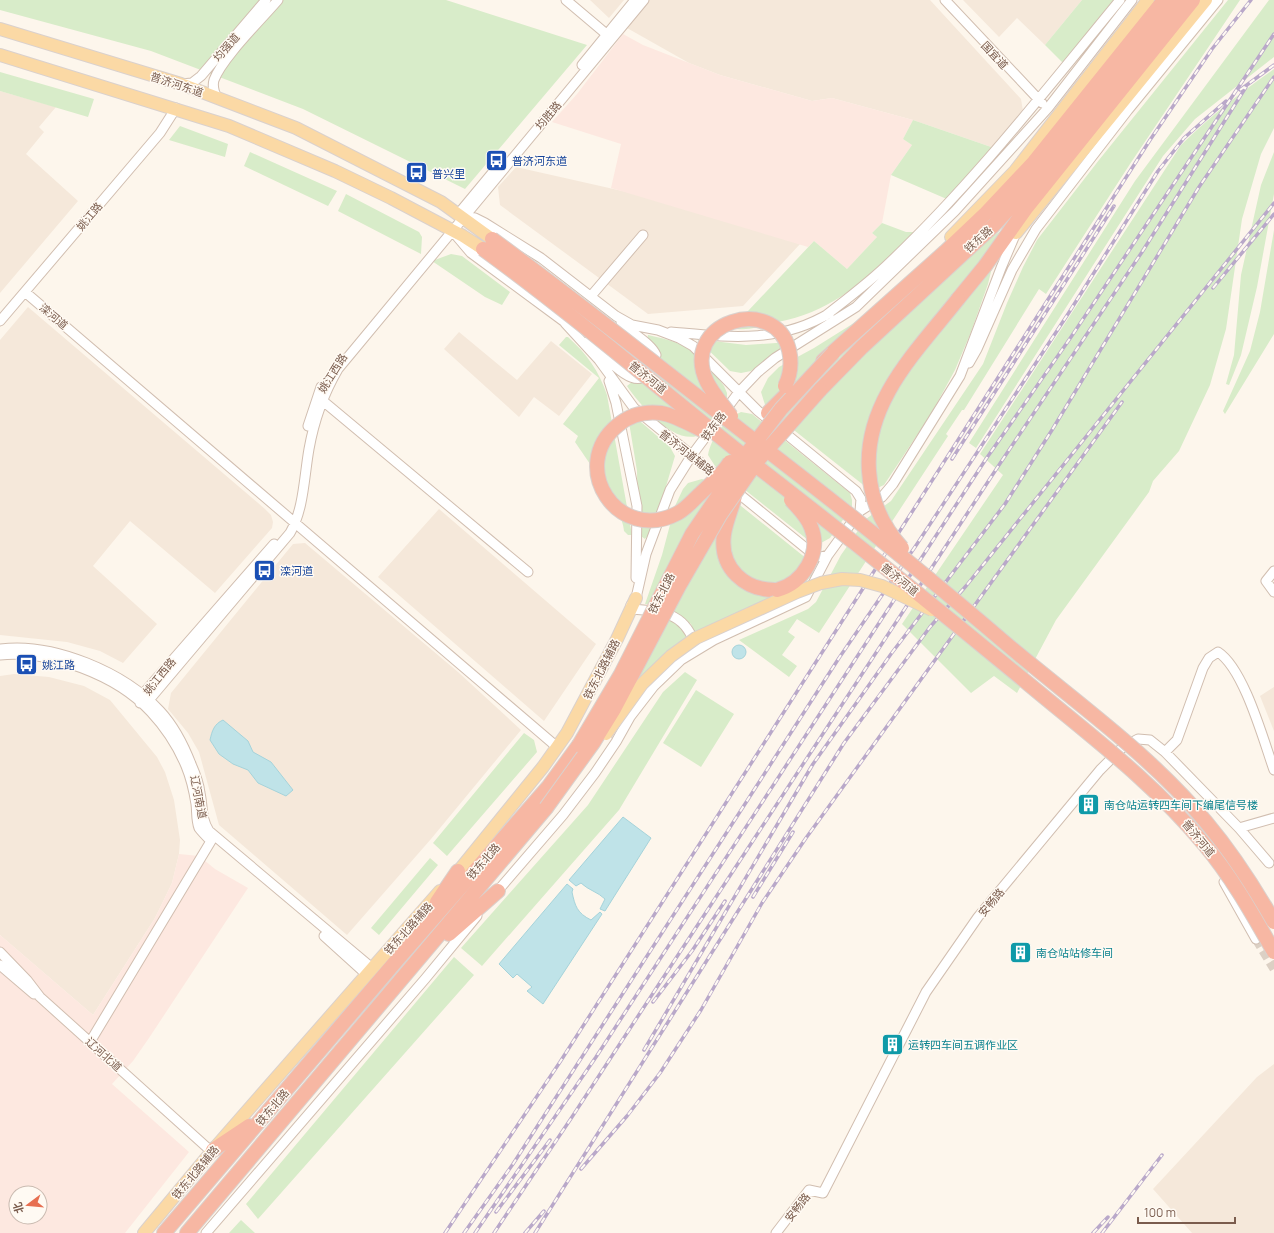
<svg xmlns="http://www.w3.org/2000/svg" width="1274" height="1233" font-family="Manrope,'Noto Sans SC',sans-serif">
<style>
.residential{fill:#f5e8da}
.commercial{fill:#fde8e0;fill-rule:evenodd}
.green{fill:#d8ecc9}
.water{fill:#bfe3e8;stroke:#a5d3da}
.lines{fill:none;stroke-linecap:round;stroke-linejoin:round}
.minor-tunnel{stroke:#dcd0c4;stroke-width:9;stroke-dasharray:9 4.5;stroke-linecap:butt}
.minor-casing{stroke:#d1beb0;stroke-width:11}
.major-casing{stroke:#dad1cd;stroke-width:14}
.highway-casing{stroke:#dad1cd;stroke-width:16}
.minor{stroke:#fff;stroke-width:9}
.major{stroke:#fbd9a5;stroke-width:12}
.highway{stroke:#f7b7a3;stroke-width:14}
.rail-casing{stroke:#b9a8c9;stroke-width:3.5}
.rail{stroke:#fffaf3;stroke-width:2;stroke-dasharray:6;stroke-linecap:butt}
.major-bridge-casing{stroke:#dad1cd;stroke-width:14;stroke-linecap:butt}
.highway-bridge-casing{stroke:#dad1cd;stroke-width:16;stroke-linecap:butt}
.major-bridge{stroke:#fbd9a5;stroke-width:12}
.highway-bridge{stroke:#f7b7a3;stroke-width:14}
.labels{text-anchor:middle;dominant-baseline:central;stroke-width:3;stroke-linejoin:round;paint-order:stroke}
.street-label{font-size:11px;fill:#7a5c4d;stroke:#fffaf3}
.transit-label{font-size:11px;fill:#164399;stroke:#fffaf3;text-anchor:start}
.culture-label{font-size:11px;fill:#0d838f;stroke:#fffaf3;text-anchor:start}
</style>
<rect width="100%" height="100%" fill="#fdf6ec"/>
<!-- residential -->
<path class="residential" d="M590 0H624L609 18Z
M649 0H930L1021 99 1023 111 994 148 913 120 832 98 812 101 720 75 689 63 627 28Z
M963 0H1082L1045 45 1017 18 999 37Z
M0 91 56 107 39 127 44 132 26 154 78 201 0 293Z
M516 167 658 199 800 244 743 306 648 314 500 205 498 187Z
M28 307 265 509 271 515 273 522 272 528 215 593 130 521 93 566 157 624 123 663 100 651 67 642 0 635V340Z
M459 332 517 380 551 341 592 374 559 416 534 397 519 417 444 349Z
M439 509 596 644 544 721 378 577Z
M305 543 458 672 521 730 431 839 347 935 219 825 199 752 188 733 168 709 171 693 238 611 293 544Z
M14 674 49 677 84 686 110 700 157 757 165 772 174 800 180 840 179 854 172 883 155 918 93 1015 0 935V676Z
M1274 687V731L1260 696Z
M1274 1064V1233H1192L1153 1189 1257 1077Z"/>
<!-- commercial -->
<path class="commercial" d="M623 34 643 45 720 75 812 101 832 98 913 120 903 139 912 145 891 175 882 223 872 233 877 237 847 269 814 241 808 247 611 188 621 144 552 122 577 94Z
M179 854 199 856 215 869 248 888 149 1038 133 1061 112 1084 189 1152 125 1233H0V935L93 1015 155 918 172 883ZM16 1193H40V1217H16Z"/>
<!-- green -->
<path class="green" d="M0 0H446L587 45 465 189 303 109 151 51 0 10Z
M1082 0H1116L1064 64 1045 45Z
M1228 0H1240L1130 164 1046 294 1039 289 964 410H962L946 434 948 436 819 633 797 619 788 632 795 637 782 655 797 666 789 677 739 640 808 609 816 602 841 555 866 519 891 501 983 364 1007 303 1023 267 1037 240 1099 160Z
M1269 0H1274V57L1195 119 1163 156 976 448 969 443 1135 181Z
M1274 69V128L1261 154 1242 219 1226 329 1210 385 1179 451 1153 481 1149 492 1056 620 1017 693 994 676 971 693 902 624 1003 475 980 454 1181 145C1210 116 1241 92 1274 69Z
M0 72 94 99 88 117 0 91Z
M913 120 994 148 949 200 891 175 912 145 903 139Z
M180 126 228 144 225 157 169 140Z
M250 152 337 191 328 206 244 166Z
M1274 152V194L1257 287 1241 355 1229 385 1226 384 1234 355 1241 275 1261 185Z
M346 194 419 232 422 237 421 254 338 211Z
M882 223 906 232H916C873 272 838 311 778 322 759 326 753 330 733 329L729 324 748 311 814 241 847 269 877 237 872 233Z
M1274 230V334L1225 414 1223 411 1250 351 1260 312Z
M1001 231 988 284 971 332 955 370 931 414 884 485 871 491 766 408 761 392 768 378 779 367 814 348Z
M451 254 462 256 510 292 502 305 485 297 432 261Z
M648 335C689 344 699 351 724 386L727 393V401L697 436C672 443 640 405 627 386L632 382 645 383 657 374C662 355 660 354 647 339Z
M566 337H568C587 354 599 371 607 395L632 535H628L624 531C622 507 589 463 575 442L578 436 563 424 599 378 559 345Z
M697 339 746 345 790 342 751 371 741 373 730 371Z
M627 410 670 447 675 456 654 527 645 539 638 534 637 471Z
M741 412 752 414 850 493 852 500V507L830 538 821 543 813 544 715 466 708 455C711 438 725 419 741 412Z
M702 479 708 481 741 506 807 559 812 566V575L804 584 695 634 691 624 663 605 645 604 662 555 675 506 683 489 688 483Z
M669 617 681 625 690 637 658 660 642 678 639 675Z
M685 672 697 680 619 810 482 966 461 948 588 805 663 692Z
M696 690 734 714 701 767 663 743Z
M524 733 534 740 537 752 447 856 433 843Z
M430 858 438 865 379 935 371 928Z
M454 957 474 975 258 1219 246 1204Z
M241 1220 255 1233H229Z"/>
<!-- water -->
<path class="water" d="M732 652a7 7 0 1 1 14 0a7 7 0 1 1-14 0Z
M223 720 248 741 253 752 271 762 293 790 286 796 258 783 248 770 233 764 219 754 210 740C212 731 214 724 223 720Z
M623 817 651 838 605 911 600 909 605 899C598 892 588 890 581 883L576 886 569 880Z
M567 884 573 889 572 892C575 906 577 913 591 920L600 912 602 914 543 1004 527 991 532 987 517 974 513 978 499 964Z"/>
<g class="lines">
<!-- minor-tunnel -->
<path class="minor-tunnel" d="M1256 939 1274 969"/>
<defs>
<path id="minor" d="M566 0 611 38
M945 0 1042 103
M582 65 635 0
M181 84 192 83 201 76 266 0
M217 98C214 92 212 87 214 80 222 58 262 19 278 0
M459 213 498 166
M463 216 475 218 485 223 541 258 616 316 632 325 658 330 679 338 693 346 758 411 856 491 861 499 860 511
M454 233 471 253 570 326
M25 292 557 747
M591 296 643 235
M825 316C846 300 867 284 886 266 972 185 1045 91 1120 0
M0 321 160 133 176 108
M565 323 599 360 634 408 722 480
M671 332C729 337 778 344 830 313
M589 341C609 359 644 407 656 355 651 343 631 333 621 322
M969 363 977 349 1012 270 1036 229 1128 110 1218 0
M609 381 616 403 637 506 636 578
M323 401 528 572
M308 426 321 387
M733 489 813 554 821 557 828 555
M1274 571 1266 581 1274 592
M636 598 646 554 670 490 692 455 739 392 758 372 775 358 856 307 955 211 1048 108 1132 0
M631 605 630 609C659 611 683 611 694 642L692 646
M0 649C53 642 124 672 160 711 173 725 184 746 191 764 195 773 199 783 200 793 203 806 201 819 209 831L372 968
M0 655C50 650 117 675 151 712 165 727 178 747 186 766 191 778 194 791 196 804 197 812 196 820 199 828 202 832 205 835 209 839
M140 703 149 700 290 533C304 509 304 477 309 449 314 421 324 393 338 369L644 0
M140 703 142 695 274 544
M1165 752 1177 740 1203 668 1209 658 1218 652C1244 669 1263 739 1274 770
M1239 828 1274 818
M1224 882 1256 939
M495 894 563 815 595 773 616 742 630 717 654 686 681 660 714 640 806 597 828 555 860 511 882 497 893 484 960 376 1001 268 1018 228
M324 936 366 974
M0 952 27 980 40 997 212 1152
M0 965 34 994
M90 1042 214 836
M206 1233 425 979 477 916
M776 1233 809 1190 823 1193 926 992 978 917 1100 770 1123 747 1138 739 1150 740 1165 752 1239 828 1269 863"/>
<path id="major" d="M0 29 181 84 296 128 441 202 492 239
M0 55 229 126 335 171 391 198 463 236 483 249
M1016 233 1206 0
M951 237 1015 171 1148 0
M453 878 543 767 567 733 617 639 636 598
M144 1233 213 1150 440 891"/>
<path id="highway" d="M958 299 985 266 1027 207 1193 0
M823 361 945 252 986 213 1034 162 1164 0
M820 390 862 347 993 226 1019 198 1066 142 1179 0
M768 413 787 394
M735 496C732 508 726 521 724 534 719 568 745 591 777 590
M437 902 458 871
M449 934 498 891
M213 1150 249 1126
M164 1233 397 960 549 786 579 745
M187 1233 546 808"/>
</defs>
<!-- minor casing -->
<use href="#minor" class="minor-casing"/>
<!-- major casing -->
<use href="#major" class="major-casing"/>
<!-- highway casing -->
<use href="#highway" class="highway-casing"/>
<!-- minor -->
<use href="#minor" class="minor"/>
<!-- major -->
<use href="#major" class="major"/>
<!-- highway -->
<use href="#highway" class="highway"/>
<defs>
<path id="rail" d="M1240 90 1274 65
M1213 288 1274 214
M952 459 1114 206
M753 897 793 832
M653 1002 692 951 725 901
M644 1050 813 764 891 654 1005 504 1052 430 1199 187 1274 77
M581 1169 627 1116 660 1073 701 1010 762 903 806 838 1122 402
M496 1212 550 1140
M445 1233 560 1062 1150 140 1212 49 1251 0
M464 1233 513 1164 839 658 917 544 1068 314 1158 171 1184 138 1226 101
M475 1233 596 1057 986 459 1071 337 1274 34
M494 1233 570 1120 997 468 1142 252 1246 87
M525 1233 544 1211
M535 1233 844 743 930 627 966 586 1274 203
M1093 1233 1108 1217
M1102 1233 1162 1155"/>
</defs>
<!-- rail casing -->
<use href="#rail" class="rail-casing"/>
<!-- rail -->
<use href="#rail" class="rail"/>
<defs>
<path id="major-bridge" d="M606 734 642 684 671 656 696 638 797 592 821 583 842 579 860 580 882 586 932 610"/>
<path id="highway-bridge" d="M492 239C577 301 659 367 742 431 831 499 918 568 1003 641 1072 700 1148 752 1206 822 1232 853 1254 887 1274 922
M483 249C582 321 672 400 768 475 857 544 944 614 1031 686 1091 736 1154 783 1204 844 1232 877 1253 915 1274 952
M731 416C723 405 713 394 707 382 678 322 775 293 789 350 792 363 791 374 785 386
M708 433C693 426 677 416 661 413 645 411 630 415 618 425 567 466 618 545 678 513 687 508 693 500 701 493 711 483 722 475 730 462
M902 548C882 526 871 501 869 471 864 401 918 350 958 299
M777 590C803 583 822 553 811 527 807 516 798 508 791 500
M579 745 621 674 692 534 748 452 781 409 833 353
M546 808 593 743 614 709 679 586 720 515 758 460 820 390"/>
</defs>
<!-- major-bridge casing -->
<use href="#major-bridge" class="major-bridge-casing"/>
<!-- highway-bridge casing -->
<use href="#highway-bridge" class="highway-bridge-casing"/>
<!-- major-bridge -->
<use href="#major-bridge" class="major-bridge"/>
<!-- highway-bridge -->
<use href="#highway-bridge" class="highway-bridge"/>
</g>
<!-- icons -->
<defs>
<symbol id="bus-square" viewBox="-11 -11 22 22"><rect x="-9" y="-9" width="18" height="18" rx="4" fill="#1a4fb4" stroke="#fffaf3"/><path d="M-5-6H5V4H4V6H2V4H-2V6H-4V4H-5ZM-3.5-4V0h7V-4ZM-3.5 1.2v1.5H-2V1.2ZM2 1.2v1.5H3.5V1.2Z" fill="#fff"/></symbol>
<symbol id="building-square" viewBox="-11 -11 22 22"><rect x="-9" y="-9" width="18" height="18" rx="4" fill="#0f9aa8" stroke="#fffaf3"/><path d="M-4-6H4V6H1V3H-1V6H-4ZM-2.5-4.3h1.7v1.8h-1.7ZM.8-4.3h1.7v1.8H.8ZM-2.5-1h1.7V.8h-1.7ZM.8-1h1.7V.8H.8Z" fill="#fff"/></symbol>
</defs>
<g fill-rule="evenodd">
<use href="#bus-square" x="484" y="148" width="25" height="25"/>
<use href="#bus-square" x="404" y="160" width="25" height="25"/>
<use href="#bus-square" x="252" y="558" width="25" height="25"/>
<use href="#bus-square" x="14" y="652" width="25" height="25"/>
<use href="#building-square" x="1076" y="792" width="25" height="25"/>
<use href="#building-square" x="1008" y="940" width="25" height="25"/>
<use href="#building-square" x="880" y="1032" width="25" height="25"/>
</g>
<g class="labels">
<!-- street labels -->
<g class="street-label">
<text transform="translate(226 47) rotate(-49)">均强道</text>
<text transform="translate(995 55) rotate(47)">国宜道</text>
<text transform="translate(177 84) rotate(18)">普济河东道</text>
<text transform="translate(548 115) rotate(-50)">均胜路</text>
<text transform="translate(89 216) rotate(-50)">姚江路</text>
<text transform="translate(978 239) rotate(-42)">铁东路</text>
<text transform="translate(54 316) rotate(40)">滦河道</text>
<text transform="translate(332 373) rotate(-58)">姚江西路</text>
<text transform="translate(648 377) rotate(39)">普济河道</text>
<text transform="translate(713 426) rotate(-53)">铁东路</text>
<text transform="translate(687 452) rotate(38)">普济河道辅路</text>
<text transform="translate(900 579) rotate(39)">普济河道</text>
<text transform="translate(661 593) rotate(-63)">铁东北路</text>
<text transform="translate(601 669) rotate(-63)">铁东北路辅路</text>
<text transform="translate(159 676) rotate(-51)">姚江西路</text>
<text transform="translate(199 797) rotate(79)">辽河南道</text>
<text transform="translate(1199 838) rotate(50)">普济河道</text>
<text transform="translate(483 861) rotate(-49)">铁东北路</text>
<text transform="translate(991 902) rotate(-50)">安畅路</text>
<text transform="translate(408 928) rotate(-48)">铁东北路辅路</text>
<text transform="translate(104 1054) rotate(42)">辽河北道</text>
<text transform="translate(272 1107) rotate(-50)">铁东北路</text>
<text transform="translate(195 1172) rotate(-50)">铁东北路辅路</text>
<text transform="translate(797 1207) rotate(-52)">安畅路</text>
</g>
<!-- transit labels -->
<g class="transit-label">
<text x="512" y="160">普济河东道</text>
<text x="432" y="173">普兴里</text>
<text x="280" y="570">滦河道</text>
<text x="42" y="664">姚江路</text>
</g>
<!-- culture labels -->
<g class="culture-label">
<text x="1104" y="804">南仓站运转四车间下编尾信号楼</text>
<text x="1036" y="952">南仓站站修车间</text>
<text x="908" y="1044">运转四车间五调作业区</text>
</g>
</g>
<!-- north arrow -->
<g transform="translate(28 1205) rotate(254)"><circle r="19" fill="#fffaf3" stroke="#cabbb1"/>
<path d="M0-3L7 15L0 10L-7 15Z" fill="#e76f51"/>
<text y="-6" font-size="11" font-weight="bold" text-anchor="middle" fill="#7a5c4d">北</text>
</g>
<!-- scale -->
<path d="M1138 1217v6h97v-6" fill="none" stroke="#7a5c4d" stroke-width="2"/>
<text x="1144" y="1217" font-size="12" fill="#7a5c4d" stroke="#fffaf3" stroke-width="3" paint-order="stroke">100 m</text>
</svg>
